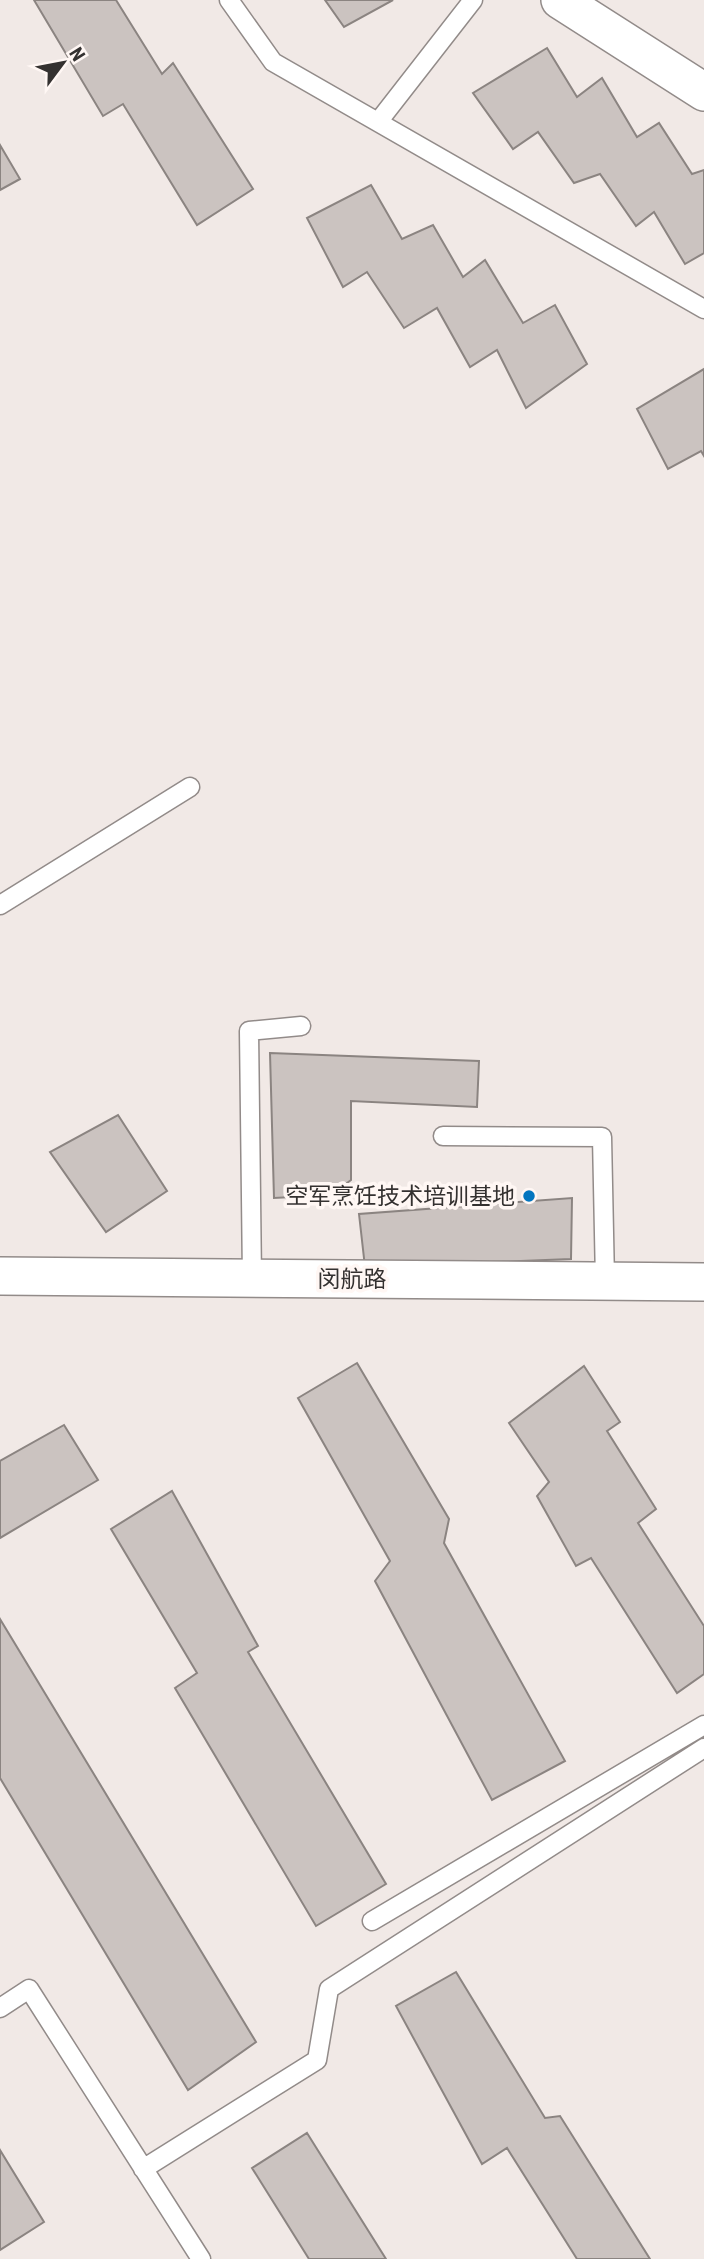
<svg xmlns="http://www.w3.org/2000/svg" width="704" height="2259" font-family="'Roboto Condensed','Noto Sans SC',sans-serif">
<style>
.building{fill:#cbc3c0;stroke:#8b8481;stroke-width:2}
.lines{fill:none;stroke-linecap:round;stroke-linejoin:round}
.service-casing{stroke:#928b89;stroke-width:21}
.minor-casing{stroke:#928b89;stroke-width:40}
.service{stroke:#fff;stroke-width:18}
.minor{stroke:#fff;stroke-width:37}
.poi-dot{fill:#0375bf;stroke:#fff7f4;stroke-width:2.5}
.labels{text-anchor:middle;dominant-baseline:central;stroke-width:7;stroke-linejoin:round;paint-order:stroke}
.poi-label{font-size:23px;fill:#343130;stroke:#fff7f4;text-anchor:end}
.street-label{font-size:23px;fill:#343130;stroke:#fff7f4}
</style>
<rect width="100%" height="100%" fill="#f1e9e6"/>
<!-- building -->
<path class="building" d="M34 0H116L162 74 173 63 253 189 197 225 123 104 103 116Z
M325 0H393L344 27Z
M547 48 577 97 602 78 637 137 659 123 692 174 704 170V253L685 264 654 212 636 226 600 174 574 183 538 132 513 149 473 93Z
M0 145 20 179 0 190Z
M371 185 402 239 433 225 463 277 485 260 523 323 555 305 587 364 526 408 497 350 470 367 437 308 404 328 367 272 343 287 307 218Z
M704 369V456L701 451 668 469 637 409Z
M270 1053 479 1061 477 1107 351 1101V1180L331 1195 274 1198Z
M118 1115 167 1191 106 1232 50 1152Z
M572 1198 571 1259 365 1267 359 1214Z
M357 1363 449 1519 444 1543 565 1761 492 1800 375 1581 390 1561 298 1398Z
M584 1366 620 1422 607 1431 656 1509 638 1523 704 1626V1674L677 1693 591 1558 576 1566 537 1496 549 1482 509 1423Z
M64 1425 98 1480 0 1538V1461Z
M172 1491 258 1646 248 1652 386 1884 316 1926 175 1688 197 1673 111 1529Z
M0 1619 256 2042 188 2090 0 1778Z
M456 1972 545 2118 560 2116 650 2259H577L507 2148 482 2164 396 2006Z
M307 2133 386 2259H309L252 2168Z
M0 2150 44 2222 0 2250Z"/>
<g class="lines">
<defs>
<path id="service" d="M229 0 273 62 704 309
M378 122 473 0
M0 905 190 787
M443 1136 602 1137 605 1281
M252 1279 249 1031 301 1026
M372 1921 704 1725
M0 2008 29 1989 201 2259
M143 2169 317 2060 329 1989 704 1748"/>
<path id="minor" d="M560 0 704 92
M0 1276 704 1282"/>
</defs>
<!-- service casing -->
<use href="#service" class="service-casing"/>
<!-- minor casing -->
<use href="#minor" class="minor-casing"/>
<!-- service -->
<use href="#service" class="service"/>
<!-- minor -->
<use href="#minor" class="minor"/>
</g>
<!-- markers -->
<circle class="poi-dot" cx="529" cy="1196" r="7"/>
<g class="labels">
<!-- poi labels -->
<g class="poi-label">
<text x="515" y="1196">空军烹饪技术培训基地</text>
</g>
<!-- street labels -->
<g class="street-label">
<text x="352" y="1279">闵航路</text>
</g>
</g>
<!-- north arrow -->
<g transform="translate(63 63) rotate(58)" stroke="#fff7f4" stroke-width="5" paint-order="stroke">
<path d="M0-5L12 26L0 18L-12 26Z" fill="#343130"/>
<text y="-10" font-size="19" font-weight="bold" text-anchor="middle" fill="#343130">N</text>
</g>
</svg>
